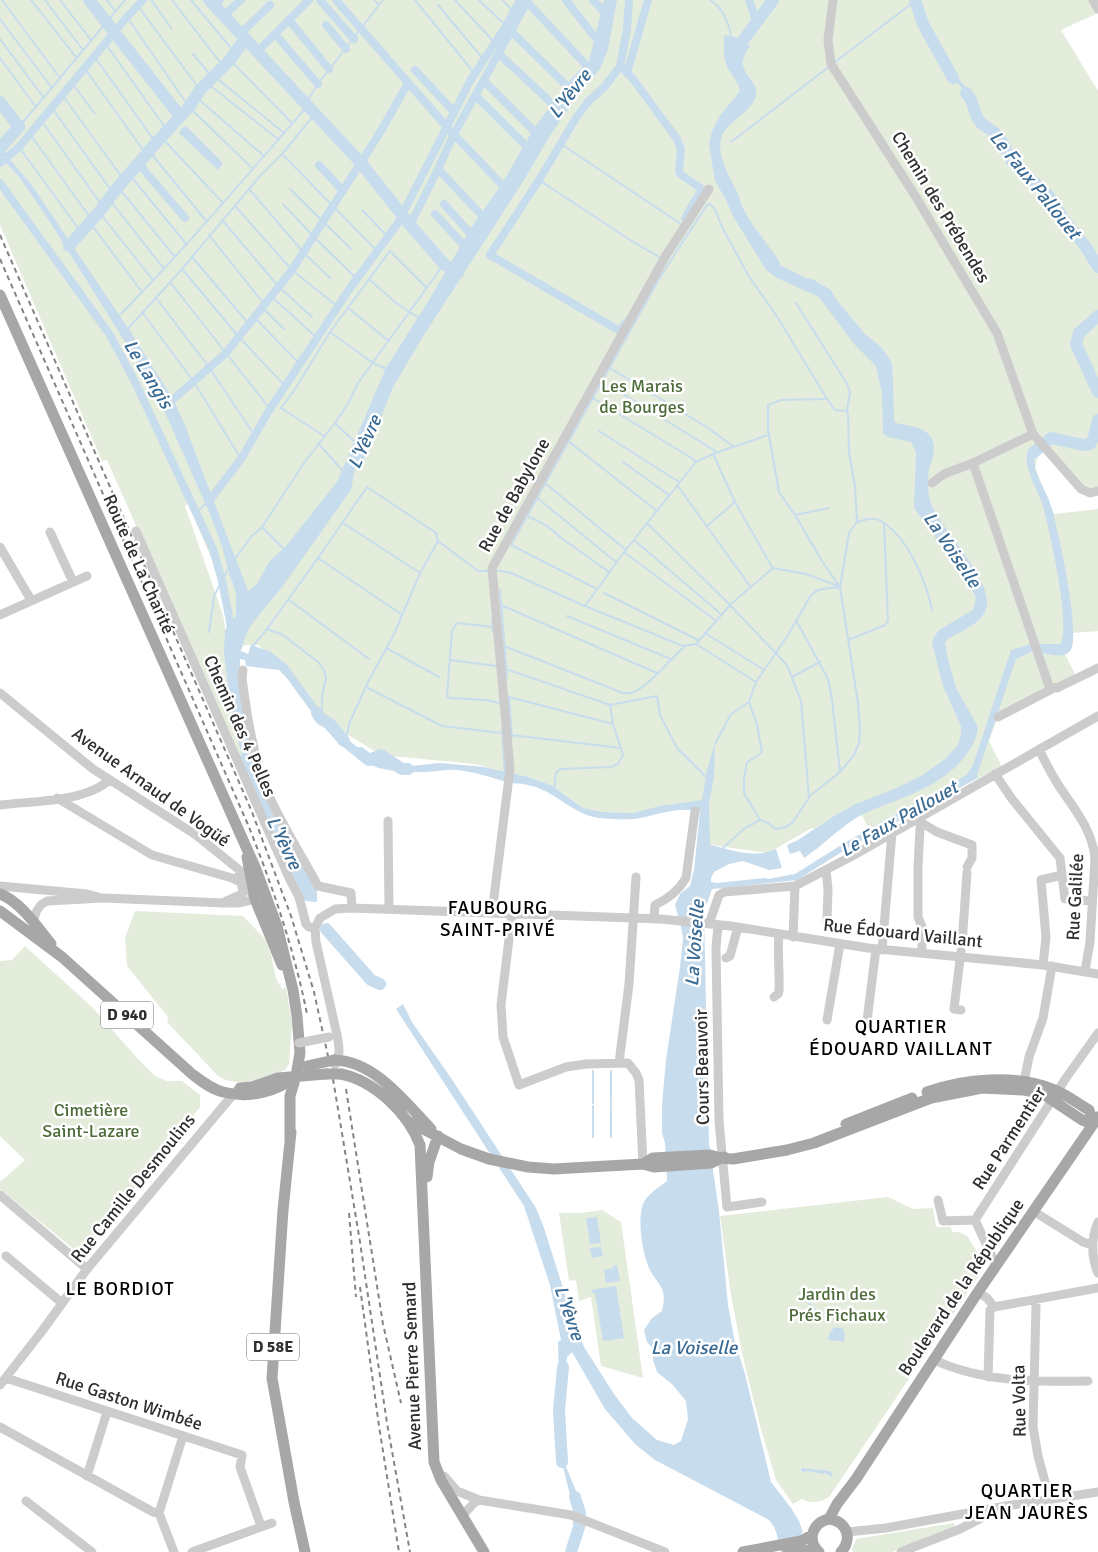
<svg xmlns="http://www.w3.org/2000/svg" width="1098" height="1552" font-family="Signika,sans-serif">
<style>
.green{fill:#e4ecdc;fill-rule:evenodd}
.water{fill:#c7dced}
.lines{fill:none;stroke-linecap:round;stroke-linejoin:round}
.stream{stroke:#c7dced;stroke-width:2}
.canal{stroke:#c7dced;stroke-width:8}
.river{stroke:#c7dced;stroke-width:12}
.minor{stroke:#ccc;stroke-width:9}
.major{stroke:#a7a7a7;stroke-width:11}
.rail{stroke:#848484;stroke-width:2;stroke-dasharray:5 4;stroke-linecap:butt}
.minor-bridge{stroke:#ccc;stroke-width:9}
.major-bridge{stroke:#a7a7a7;stroke-width:11}
.labels{text-anchor:middle;dominant-baseline:central;stroke-width:5;stroke-linejoin:round;paint-order:stroke}
.shield{fill:#fff;stroke:#6d6d6d;stroke-width:1}
.shield-label{font-size:16px;font-weight:bold;fill:#2f2f2f}
.street-label{font-size:18px;fill:#2f2f2f;stroke:#fff}
.park-label{font-size:18px;fill:#4e6c3a;stroke:#fff}
.water-label{font-size:19px;font-style:italic;fill:#396b94;stroke:#fff}
.neighbourhood-label{font-size:19px;letter-spacing:1px;fill:#000;stroke:#fff}
</style>
<rect width="100%" height="100%" fill="#fff"/>
<!-- green -->
<path class="green" d="M0 0H1098V13L1061 30 1098 91V488L1081 489 1044 447 1039 450 1035 468 1054 514 1098 509V631L1073 633C1073 643 1073 648 1065 654L1077 678 997 719 989 741 1002 767 978 778 966 775 869 829 857 806 834 816 814 829 812 828 768 853 704 844 705 805 675 804 633 813 603 812 583 808 551 785 528 777 516 775 475 764 381 755 330 724 280 664 258 645H246L228 652 243 755 238 757 107 460 102 461 0 225ZM188 504 219 576 227 616 226 633 223 615 185 506Z
M135 911 243 916 265 939 271 954 276 978 282 989 286 987 292 1024 289 1064 285 1070 248 1082H236L226 1080 218 1076 167 1022 168 1017 127 966 125 938Z
M25 946 93 1008 138 1059 155 1076 167 1081H182L200 1095V1107L81 1255 0 1189V1182L25 1160 0 1136V961L12 960Z
M888 1197 913 1209 933 1208 936 1227H951L952 1232H959L967 1236 981 1258 980 1268 977 1272 980 1274 829 1497C819 1503 812 1504 802 1499L793 1504 776 1480 759 1422 742 1353 731 1295 720 1216Z
M602 1210 621 1222 643 1378 601 1366 591 1297 579 1301 576 1280 569 1281 559 1213H580Z
M954 1523 955 1527 892 1552H853L852 1549 856 1539Z"/>
<!-- water -->
<path class="water" d="M604 0H617L608 49 600 69 580 92 551 134 524 180 424 335 393 387 366 456 355 469 351 490 282 587 251 625 245 637 241 651 248 654 251 645 271 652 287 665 333 728 370 757 383 761 411 766 440 763 484 767 528 777 551 785 583 808 603 812 633 813 660 806 702 800 707 770 715 743 714 777 709 803 710 845C733 850 753 859 776 849L782 868 769 870 743 861 729 864 714 872 711 878V882L717 883 765 878 768 879 795 874 846 842 966 775 973 765 1011 650 1031 644 1033 651 1016 659 977 775 978 778 845 850 797 880 712 889 704 912 709 1143 719 1211 728 1305 734 1338 745 1374 771 1482 791 1508 799 1521 803 1532 801 1534 808 1552H781C777 1540 778 1529 769 1520L655 1460 635 1444 605 1409 572 1352 567 1357 564 1384 559 1385 558 1342 561 1340 550 1285 524 1206 396 1009 403 1004 412 1022 453 1081 536 1208 544 1228 570 1310 584 1347 614 1394 632 1418 657 1440 674 1445 681 1441 688 1419 686 1401 672 1384 657 1372 653 1360V1349L647 1342 644 1330 652 1318 662 1311C667 1289 661 1288 651 1272 643 1258 636 1217 644 1202 648 1194 659 1187 667 1181L665 1143 662 1133V1105L666 1060 680 967 683 938 681 926 675 905 680 894 690 886 694 870 700 812C677 805 657 816 634 819 622 820 611 819 600 818 572 815 555 790 528 785 521 783 513 784 506 782 490 777 475 772 458 770 444 769 431 773 417 772 405 772 391 771 379 768 339 756 310 709 286 677L279 670 246 666 245 660 240 659V688L252 751 300 859 317 890V902L305 901 292 879 238 757 242 755 235 729 229 692 224 653 225 630 236 616V595L233 583 230 577 222 546 209 512 167 417 144 372 48 219 20 178 0 156V148L31 184 132 334 173 399 184 423 248 591 257 584 269 562 286 546 337 482 386 368 429 300 471 228 503 182 534 128 570 80 589 61Z
M916 0H918L925 19 956 75 974 98 980 117 1000 130 1017 161 1050 191 1075 230 1085 239 1098 262V268L1082 242 1064 220 1047 193 1015 165 1001 137 978 120 971 100 952 76 914 1Z
M724 35 735 37 750 46C730 73 759 76 756 95 752 114 725 121 721 139 717 157 729 175 736 190 739 195 740 202 743 208 748 219 757 230 764 240 769 248 778 256 780 265L806 278 812 279 831 290 836 299 864 333 881 347 889 358 892 364 893 379 894 420 896 423C905 425 918 426 926 432 938 441 934 454 930 466 927 478 927 497 933 508 945 532 989 578 987 604 986 622 961 631 948 639L945 643 948 659 956 688 978 727C976 750 953 772 934 783 909 798 881 804 856 818 837 830 822 846 804 858L800 851 790 854 787 845 798 840 834 816 856 804 892 790 921 776 945 759 958 745 961 734V726L943 686 932 643 933 639 939 630 973 610 976 597 949 552 940 544 914 508 916 452 911 442 888 437 883 433 882 394 876 366 854 344 819 297 777 278 766 270 733 216 725 198 715 181 709 144 712 131 719 117 740 91C738 81 731 75 727 67 723 57 724 46 724 35Z
M186 126 223 163 218 170 179 133 182 128Z
M1038 441 1043 447 1034 456C1033 473 1045 488 1050 503 1057 523 1082 637 1070 651 1064 659 1049 654 1041 653L1038 644H1060C1072 630 1048 521 1041 500 1037 490 1024 466 1027 456 1028 451 1035 445 1038 441Z
M597 1217 601 1243 590 1244 586 1218Z
M601 1247 603 1256 592 1258 590 1248Z
M617 1265 620 1281 606 1283 604 1270 613 1268V1266Z
M616 1286 624 1338 603 1341 595 1293H592L591 1290Z
M835 1327 842 1328 845 1334 844 1342 828 1340 830 1332Z
M562 1444 564 1462 586 1515 574 1511 562 1463 558 1462V1445Z
M802 1468 830 1471 833 1475 832 1477 825 1473 823 1474 807 1471 802 1472 801 1469Z
M573 1521 585 1526 575 1552H567L573 1530Z"/>
<g class="lines">
<!-- stream -->
<path class="stream" d="M2 0 60 78
M31 0 76 57
M45 0 83 50
M60 0 91 40
M107 0 115 11
M151 0 172 29
M172 0 223 66
M191 0 235 53
M374 0 379 5
M415 0 475 74
M455 0 495 43
M479 0 506 26
M502 0 513 11
M710 0C722 7 730 24 731 38
M438 5 484 60
M138 6 200 90
M127 17 189 107 253 169
M0 19 52 88
M0 39 44 98
M105 43 167 130
M193 54 212 77 219 80 284 133
M94 56 156 143
M0 58 36 107
M230 60 292 123
M835 62 915 1
M85 69 146 154
M72 83 95 114
M207 83 279 140
M63 96 124 180
M196 97 264 156
M52 108 113 193
M41 120 103 207
M19 127 125 0
M29 133 92 220
M162 138 223 203
M731 142 830 66
M561 144 681 224
M19 147 81 232
M149 151 207 222
M282 154 377 251
M129 174 187 245
M539 180 630 240 661 258
M118 187 175 257
M249 189 304 253 330 278
M290 189 351 249
M109 199 164 269
M283 204 314 237 357 279
M235 206 292 270 338 307
M362 210 388 237
M99 212 153 280
M222 220 279 287 312 317
M90 223 142 292
M209 235 264 304
M192 257 248 323
M182 269 239 337 285 386
M370 280 396 303 419 318
M170 282 270 409
M271 296 317 338
M156 298 209 367 255 436
M796 303 847 384 850 392 847 411
M262 307 284 329
M348 308 389 341
M142 312 194 382 241 459
M254 317 300 364
M117 318C183 251 243 180 304 110L305 104 318 84 383 0
M126 331 182 269 260 176 282 154 315 114
M330 332 373 363 387 369
M610 368 708 428 734 447
M621 393 714 450 716 453
M593 398 693 459 696 462
M826 399 781 400 768 405V430L779 492 795 515 822 561 840 587
M335 423 355 442
M599 431 679 482
M324 436 281 408 295 389 330 332 390 251 426 287
M568 441 657 511
M319 444 342 470
M713 454 735 502 772 567
M623 462 669 495
M545 483 626 550
M677 485 750 586
M536 497 616 562
M195 513 207 503
M795 515 829 508
M527 516C539 521 552 528 560 537L609 572
M343 523 420 573
M647 523 730 605 787 665 801 701 809 798
M884 523C909 540 926 581 932 610
M707 526 735 502
M262 527 285 550
M634 540 721 614
M624 552 715 620
M318 558 367 487 436 533 438 541 478 571H490
M235 559 251 537 262 527 304 463 335 423 349 402 358 383 444 264
M495 570 511 573 585 606 683 646 696 644 756 682
M597 589 511 545 660 277 707 205 710 204 715 209 721 225 748 275 778 318 827 399 835 410 847 411 848 415 849 452 855 487 857 522 849 533 840 587 858 703 860 729 859 743 854 755 840 772 811 795 792 823 786 827 776 829 768 823 760 820 744 793V779L747 762 762 753 757 724 749 702
M500 590 507 677
M604 593 698 640
M289 600 369 659
M501 605 657 673
M585 606 624 552 696 462 713 454 768 435
M567 616 671 659
M492 620 493 632
M796 620 828 679 832 700 840 771
M493 627 457 623 452 631 447 696 449 698 486 700 500 703
M267 629 283 635 318 662 324 670 326 678 322 696V715
M209 632 214 596 228 569
M705 633 764 670
M848 640 885 625 888 621 884 523C876 516 867 519 857 522
M697 643 730 605 773 568 806 574 838 586
M253 646 267 629 318 558 401 614
M504 646 623 693C625 693 630 693 631 693 646 690 672 657 685 646
M386 648 439 677
M450 660 497 666
M506 669 610 705 657 696 660 715 677 748 707 778
M792 677 820 662
M366 687 442 726 501 733
M502 729 505 774
M511 735 621 748
M512 738 509 697 613 724
M346 740 349 724 368 682 394 634 420 573 438 541
M715 744 731 714 749 702 756 682 788 635 810 597 816 591 822 589 840 587
M554 790 556 773 560 769 611 767 618 764 623 755 613 724 610 705
M723 848 745 828 760 820
M593 1071V1103
M611 1071V1103
M611 1105V1137
M593 1106V1137
M800 1293 817 1312"/>
<!-- canal -->
<path class="canal" d="M320 0 354 39
M336 0 446 126 507 190
M566 0 593 35 603 44
M593 0 608 16
M749 0 757 23
M527 2 590 69
M214 6 220 0
M223 16 241 0
M289 20 329 69
M326 25 346 49
M511 31 572 91
M240 34 270 5
M275 34 318 84
M258 51 309 0
M499 54 559 110
M620 66 627 29 629 0
M621 66 633 79 677 139 681 149 679 171 680 174 702 189 685 218
M618 69 605 86 587 103 576 118 539 180 490 255 620 331 625 323
M415 70 454 112
M627 73 648 0
M484 81 538 135
M476 96 530 150
M0 163 19 147 127 17 143 0
M138 163 185 218
M319 165 343 191
M438 169 454 134 528 0
M0 183 110 335 136 384 213 549 222 581 232 632
M444 204 476 240
M435 214 469 251
M410 225 438 169 487 221
M168 404 226 353 292 270 381 131 408 83
M209 501 241 459 270 409 350 288 398 223 470 81 506 26 520 0"/>
<!-- river -->
<path class="river" d="M89 0 180 116
M209 0 361 163 410 225 444 264 458 273
M915 0 923 24 953 78
M736 55V50L773 0
M966 93 971 100 977 117 981 123 999 136 1013 163 1049 196 1064 220 1086 247 1098 267
M0 102 19 127 0 148
M69 246 99 212 118 187 156 143 189 107 200 90 230 60 245 39
M1098 316 1079 333 1076 344 1098 392
M1033 453 1051 438 1084 445 1090 444 1094 437 1098 420
M317 713 321 719 330 724 344 741
M360 753 369 760 381 755 402 769H408
M326 929 371 980 380 984
M562 1462 559 1410 563 1367
M571 1552 580 1524V1513L575 1497"/>
<!-- minor -->
<path class="minor" d="M833 0 828 40 831 64 914 194 997 333 1033 434 1081 489 1090 493 1098 491
M1093 0 1098 9
M973 463 1049 686 1057 688 1098 668
M932 483 944 474 973 463 1033 434
M136 531 290 880 299 897 306 924 309 927 315 928
M50 532 73 582
M0 547 31 600
M0 615 87 576
M243 670 242 678C247 716 253 755 267 791 280 822 302 856 318 886L351 893 352 908
M0 693 93 769 196 835 253 881
M998 717 1054 688
M1039 749C1045 762 1052 775 1059 786 1075 810 1092 829 1095 858L1090 942 1085 971
M995 774 1012 799 1060 858 1065 899 1092 901
M57 798 152 855 232 878 244 884
M0 805C32 801 86 802 109 780
M388 821 389 909
M922 823 937 832 972 845V858L967 867
M826 870 828 889 827 921
M0 886 87 894 98 897
M226 901 242 894 243 892 241 882
M492 913 510 769 492 568 665 257 709 189
M512 914 501 1005 503 1037 519 1085 566 1067 586 1064 628 1063 636 1073 639 1080 643 1164
M654 919 655 905C668 899 679 890 686 878L695 811
M34 922C35 912 38 905 47 901L103 898 224 903H239L255 899 239 874
M709 924 719 895 724 892 795 886 854 855 1098 716
M718 925 716 948 719 1121 727 1207 762 1202
M793 937 795 886
M962 944 967 873
M882 950 892 833
M922 953V927L918 917V867L920 828 922 816
M726 958 730 956 738 927
M1043 965 1046 937 1041 880 1062 875
M774 997 778 994 779 991C780 972 777 954 779 934
M961 1010 954 1009 961 951
M827 1020 840 944
M867 1021 876 949
M619 1063 629 984 636 877
M335 1065C341 1056 339 1045 337 1035L316 942 315 928 320 918 335 909 352 908 661 919 731 926 868 948 1043 965 1098 974
M1024 1082 1029 1057 1043 1018 1052 966
M0 1195 87 1269
M938 1200 943 1221 975 1220
M1033 1211 1083 1242 1092 1245
M1098 1222C1091 1238 1091 1257 1098 1273
M6 1256 62 1303
M996 1265 975 1220 1066 1078 1098 1033
M978 1292 987 1298 994 1307
M1035 1301 1036 1306 1033 1427 1038 1456 1050 1500
M994 1307 1098 1288
M934 1360C982 1382 1035 1382 1088 1381
M988 1377 990 1310 994 1307
M6 1378 242 1455 240 1467 261 1526
M0 1385 42 1331 87 1269 236 1091
M0 1427 153 1512 159 1513 174 1552
M87 1476 107 1412
M444 1476 457 1491 479 1500 571 1515 665 1552
M26 1501 92 1552
M159 1513 183 1436
M462 1515C469 1511 470 1504 479 1500
M847 1532 886 1528 1006 1506 1098 1492
M192 1552 272 1523
M901 1552 960 1529 997 1510"/>
<!-- major -->
<path class="major" d="M0 295 255 867 277 926 293 990 297 1016 300 1053 296 1076 290 1096V1140
M247 857 255 899 282 965
M0 894C20 901 38 928 51 944
M0 911 62 957 192 1074C201 1081 211 1089 223 1092 249 1099 277 1092 297 1075
M334 1060C375 1061 405 1102 431 1129
M341 1074C375 1081 408 1113 420 1145L434 1462 441 1480 484 1552
M240 1088 252 1087 278 1078 326 1074
M927 1092C963 1079 1016 1074 1052 1089 1066 1094 1077 1103 1089 1110L1093 1124
M408 1121 461 1149 489 1159 528 1167 554 1169 643 1164 654 1167 711 1163 721 1158 733 1159 787 1150 814 1143 931 1098 982 1088 1024 1090 1034 1092 1046 1096 1082 1120 1093 1124
M846 1124 912 1098
M291 1132 283 1210 272 1378 294 1502 305 1552
M643 1164 653 1158 710 1155 721 1158 724 1157
M427 1177 429 1162 438 1136
M829 1519 837 1504 856 1479 978 1292 1098 1117
M743 1552 801 1541 812 1535
M788 1552 816 1549
M819 1552C806 1540 813 1522 829 1519 847 1521 853 1539 841 1552"/>
<!-- rail -->
<path class="rail" d="M0 235 252 812 291 916 314 992 333 1079 360 1242 387 1423 410 1552
M0 259 249 827C273 888 294 949 307 1014
M346 1089 383 1324 401 1403
M349 1213 356 1297
M360 1287 379 1426 399 1552"/>
<!-- minor-bridge -->
<path class="minor-bridge" d="M299 1043 329 1037"/>
<!-- major-bridge -->
<path class="major-bridge" d="M307 1066 334 1060
M326 1074H341"/>
</g>
<g class="labels">
<!-- shield labels -->
<g class="shield">
<rect x="101" y="1001.5" width="52" height="27" rx="4"/>
<rect x="247" y="1333.5" width="52" height="27" rx="4"/>
</g>
<g class="shield-label">
<text x="127" y="1015">D 940</text>
<text x="273" y="1347">D 58E</text>
</g>
<!-- street labels -->
<g class="street-label">
<text transform="translate(941 207) rotate(59)">Chemin des Prébendes</text>
<text transform="translate(514 495) rotate(-61)">Rue de Babylone</text>
<text transform="translate(139 564) rotate(66)">Route de La Charité</text>
<text transform="translate(240 726) rotate(66)">Chemin des 4 Pelles</text>
<text transform="translate(151 787) rotate(36)">Avenue Arnaud de Vogüé</text>
<text transform="translate(1075 897) rotate(-87)">Rue Galilée</text>
<text transform="translate(903 933) rotate(6)">Rue Édouard Vaillant</text>
<text transform="translate(702 1067) rotate(-91)">Cours Beauvoir</text>
<text transform="translate(1009 1138) rotate(-57)">Rue Parmentier</text>
<text transform="translate(133 1188) rotate(-51)">Rue Camille Desmoulins</text>
<text transform="translate(961 1287) rotate(-56)">Boulevard de la République</text>
<text transform="translate(412 1366) rotate(-92)">Avenue Pierre Semard</text>
<text transform="translate(129 1401) rotate(18)">Rue Gaston Wimbée</text>
<text transform="translate(1019 1401) rotate(-91)">Rue Volta</text>
</g>
<!-- park labels -->
<g class="park-label">
<text x="642" y="386">Les Marais<tspan x="642" dy="21">de Bourges</tspan></text>
<text x="91" y="1110">Cimetière<tspan x="91" dy="21">Saint-Lazare</tspan></text>
<text x="837" y="1294">Jardin des<tspan x="837" dy="21">Prés Fichaux</tspan></text>
</g>
<!-- water labels -->
<g class="water-label">
<text transform="translate(570 94) rotate(-52)">L'Yèvre</text>
<text transform="translate(1035 185) rotate(51)">Le Faux Pallouet</text>
<text transform="translate(148 374) rotate(59)">Le Langis</text>
<text transform="translate(365 442) rotate(-66)">L'Yèvre</text>
<text transform="translate(952 550) rotate(56)">La Voiselle</text>
<text transform="translate(899 819) rotate(-30)">Le Faux Pallouet</text>
<text transform="translate(284 843) rotate(64)">L'Yèvre</text>
<text transform="translate(695 943) rotate(-86)">La Voiselle</text>
<text transform="translate(569 1313) rotate(71)">L'Yèvre</text>
<text x="694" y="1348">La Voiselle</text>
</g>
<!-- neighbourhood labels -->
<g class="neighbourhood-label">
<text x="498" y="908">FAUBOURG<tspan x="498" dy="22">SAINT-PRIVÉ</tspan></text>
<text x="901" y="1027">QUARTIER<tspan x="901" dy="22">ÉDOUARD VAILLANT</tspan></text>
<text x="120" y="1289">LE BORDIOT</text>
<text x="1027" y="1491">QUARTIER<tspan x="1027" dy="22">JEAN JAURÈS</tspan></text>
</g>
</g>
</svg>
